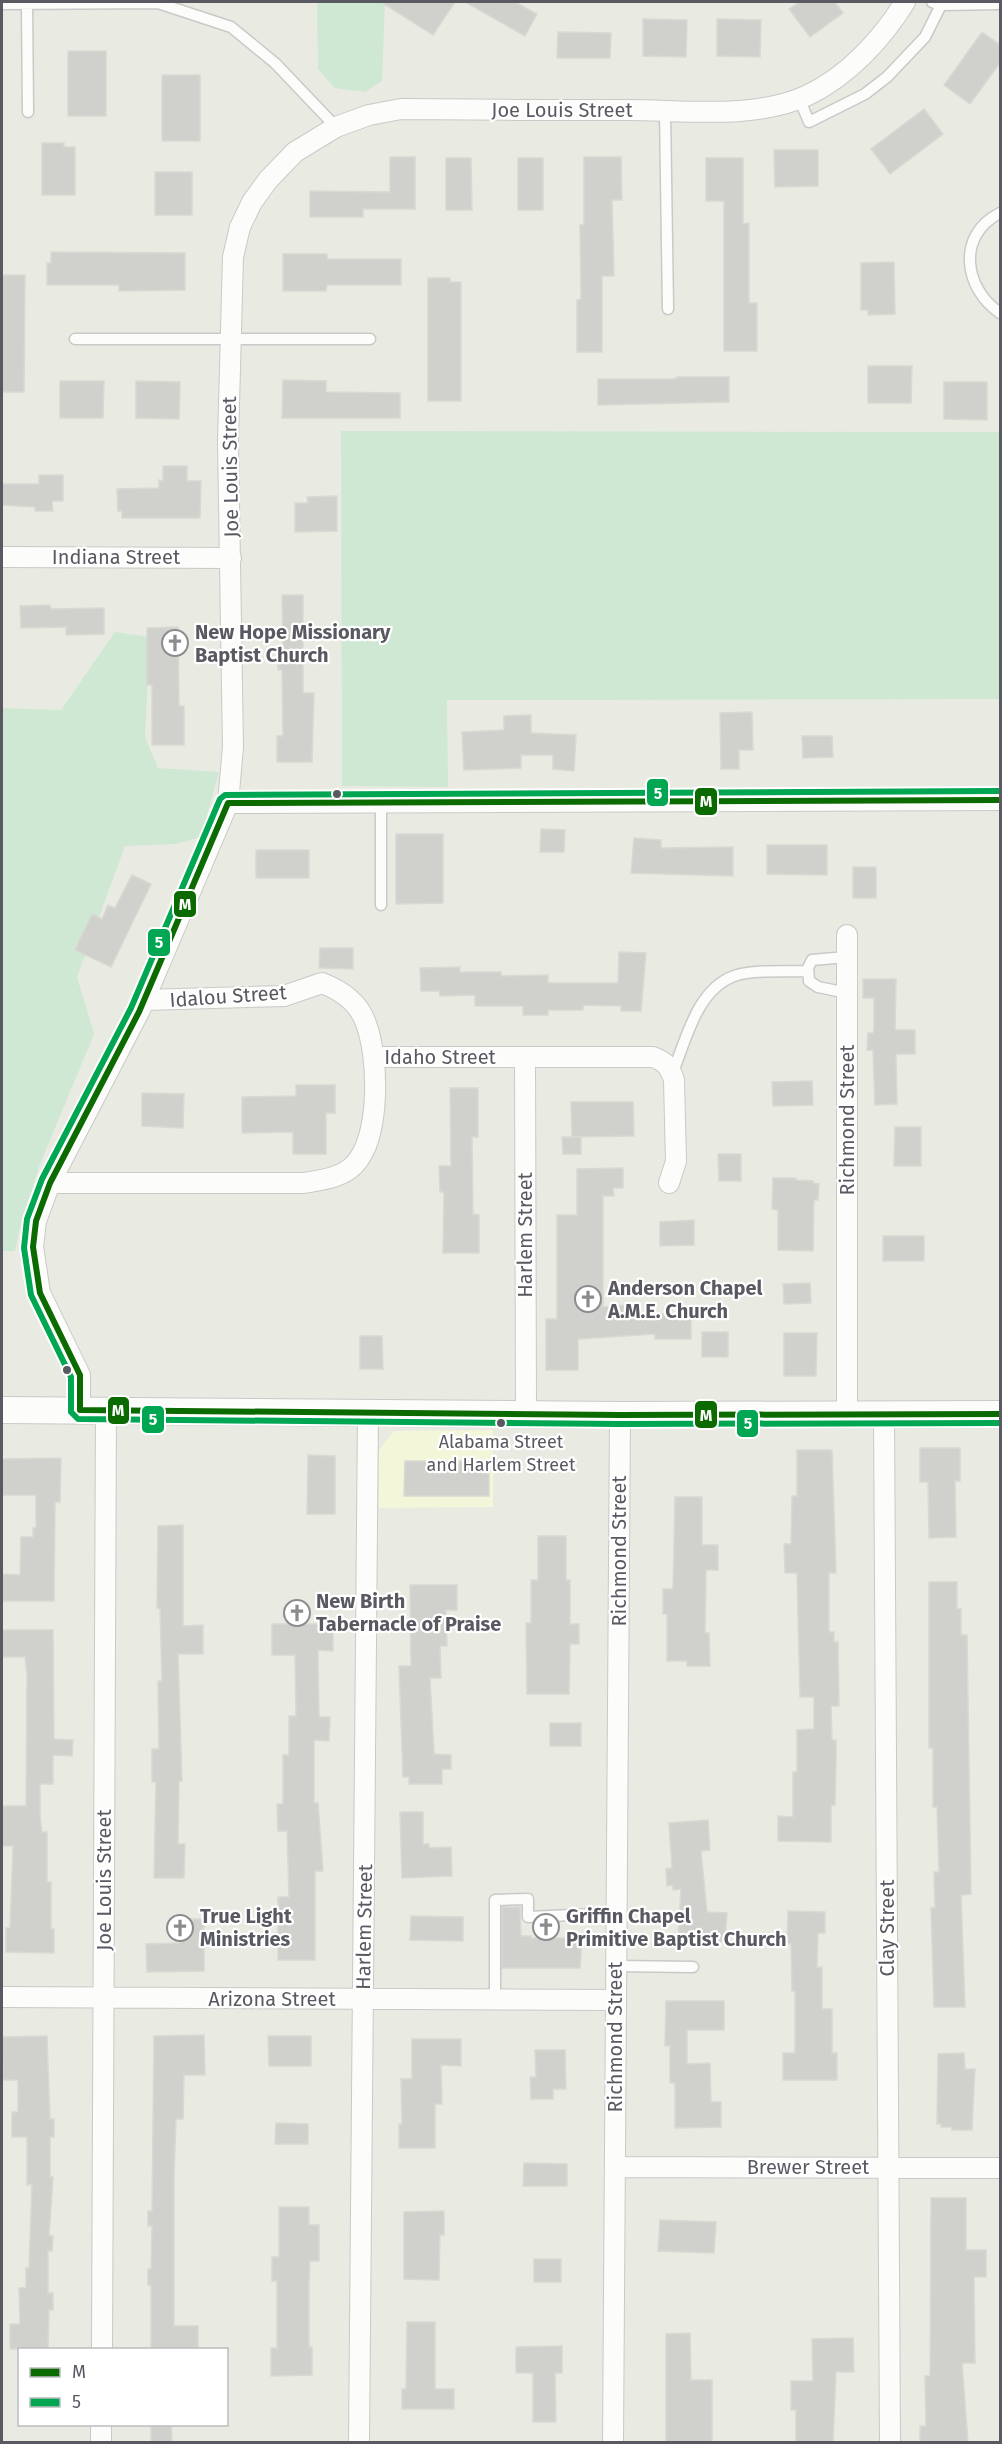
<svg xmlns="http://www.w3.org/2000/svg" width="1002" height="2444" font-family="'Fira Sans',sans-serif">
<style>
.commercial{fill:#f3f6d9}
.green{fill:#cee8d3}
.building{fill:#d0d1cc;stroke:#d8d9d2;stroke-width:1.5}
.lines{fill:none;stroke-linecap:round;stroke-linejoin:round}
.service-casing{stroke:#c9c9c9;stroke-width:13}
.minor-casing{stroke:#c9c9c9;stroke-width:22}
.tertiary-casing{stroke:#c9c9c9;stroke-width:28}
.service{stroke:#fcfcfb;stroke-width:10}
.minor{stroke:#fcfcfb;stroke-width:20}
.tertiary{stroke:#fcfcfb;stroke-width:26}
.bus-1-casing{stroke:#fff;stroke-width:10}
.bus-2-casing{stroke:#fff;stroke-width:10}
.bus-1{stroke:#0c6b00;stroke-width:6}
.bus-2{stroke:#00a651;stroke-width:6}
.bus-dot{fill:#585961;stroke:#fff;stroke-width:2}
.labels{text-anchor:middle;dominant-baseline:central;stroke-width:4.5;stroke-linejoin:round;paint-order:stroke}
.bus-label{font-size:18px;fill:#585961;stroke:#fff}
.street-label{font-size:20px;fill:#585961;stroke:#fff}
.poi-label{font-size:20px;font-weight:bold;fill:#585961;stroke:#fff;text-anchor:start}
.line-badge{stroke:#fff;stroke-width:2}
.badge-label{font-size:16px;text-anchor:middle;font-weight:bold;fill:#fff}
</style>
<rect width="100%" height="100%" fill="#e9eae2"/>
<!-- commercial -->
<path class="commercial" d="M493 1430V1507L379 1508V1450L394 1431Z"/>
<!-- green -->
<path class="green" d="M317 2H385L382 81 365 92 335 88 318 69Z
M341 431 1000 432V699L447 700 448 787 342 786Z
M115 632 150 637 145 737 158 768 219 772 201 837 176 844 125 846 77 977 94 1034 40 1164 19 1231 15 1251H2V708L61 710Z"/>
<!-- building -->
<path class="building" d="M381 2H455L433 35Z
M465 2H515L537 14 525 36Z
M800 2H835L843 13 810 37 789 9Z
M643 19 687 20 686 57 643 56Z
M717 19 761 20 760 57 717 56Z
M558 32 611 33 610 58H557Z
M982 32 1000 45V63L970 104 944 85Z
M68 51H106V116H68Z
M162 75H200V141H162Z
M924 109 943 134 890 174 871 149Z
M42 143H64V147H75V195H42Z
M774 150H818V186L775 187Z
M390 157H415V209H363V217H310V191L390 192Z
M584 157H621L622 200H612L614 276H602V352H577V300L581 299 580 225H584Z
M446 158H471L472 210H446Z
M518 158H543V210H518Z
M706 158H743V224L749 223V303H757V351H724V201H706Z
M155 172H192V215H155Z
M51 252 185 253V290L119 291V285H47V263H51Z
M283 254H327V259H401V285H327L326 291H283Z
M894 262 895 314 868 315V310H861V263Z
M2 275H25L24 392H2Z
M428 278H450V282H461V401H428Z
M868 366H912L911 403H868Z
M676 377H729V402L598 405V379H676Z
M283 380 326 381V392L400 393V418H282Z
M60 381H104L103 418H60Z
M136 381 180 382 179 419 136 418Z
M944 382H987V420L944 419Z
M163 466H187V481H201L200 518H122V511H118L117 489 159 488V480L163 481Z
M39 475H63V501H52L53 511H35V507L2 505V484H39Z
M337 496V531L295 532V503H308L307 497Z
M282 595H303V693H314L312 762H277V736H283L282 670H278V647H283Z
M50 605 51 609 104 608V634L66 635V627L21 628 20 606Z
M178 627 179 706H184V745H152V685H147V628Z
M752 712 753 750H739V769H721L720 713Z
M531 715V733L576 735 574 771 553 769V755H521V768L464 770 462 732 504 730V716Z
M802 736H832L833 757 803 758Z
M541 829 565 830 564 852H540Z
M396 834H443V903L396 904Z
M634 838 661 840V848L733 847V876L631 873Z
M767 845H827V875L767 874Z
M256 850H309V878H256Z
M853 867H876V898H853Z
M132 875 151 884 111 967 75 950 92 914 102 919 108 905 115 908Z
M320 948H353V969L319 968Z
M619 952 646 953 641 1011H621V1006L583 1005V1010H548V1015H523V1006H475V995L440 996 439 991H421L420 968 460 967V972H501V976L548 975V983H618Z
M863 979H896L895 1030H915V1054H896L897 1104 875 1105 873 1050H867L868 1033H873L874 1030V998H863Z
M812 1081 813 1105 773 1106 772 1082Z
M296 1085H335V1113H326V1154H293V1132L242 1133V1097L296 1096Z
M450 1088H478V1137H472L473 1214 479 1215V1253H443L444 1192H440L439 1166H451Z
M142 1093 184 1094 183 1128 142 1126Z
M571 1102H633L634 1136 572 1137Z
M895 1127H921V1166H894Z
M562 1137H581V1154H563Z
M718 1154H741V1181H719Z
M623 1168V1188H613L614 1196H603V1307L627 1305V1314H691V1339H655V1334L578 1339V1370H546V1319H557V1215H577V1169Z
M773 1178H796V1180L813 1181V1183L819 1184 818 1200H814L813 1251 778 1250V1210L772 1209Z
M694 1220V1245L660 1246V1222Z
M883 1236H924V1261H883Z
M810 1283 811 1303 784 1304 783 1284Z
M702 1332H728V1357H702Z
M784 1333H817L816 1376H784Z
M360 1336H382L383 1369H360Z
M920 1448H960V1481H955L956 1537 929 1538 928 1482H920Z
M797 1450H832L836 1573H829V1632H834V1642H838L839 1706H831L832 1740H836V1763L835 1805H831V1842L778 1841V1816L793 1817V1772H797V1730L814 1729V1697H800L797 1573H785L784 1544H791L792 1496H797Z
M308 1455 335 1456V1514H307Z
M61 1458 60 1502H55L54 1601H2V1574L20 1575 21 1537H33V1528H36V1495H2V1459Z
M405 1461H489V1496H404Z
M675 1497H702V1545H718V1570H706L705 1633H709L710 1666H687V1661H667V1614H663V1589H673Z
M183 1525V1626L203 1625V1654H178L182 1781H179L178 1844H185L184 1878H154L156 1782H152V1749H159L158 1681H162L160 1608H157L158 1526Z
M538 1536H566V1580H570V1624H579V1644H570L569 1694H527L526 1623H531V1580H538Z
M929 1582H957V1609H961V1635H967L971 1894 961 1895 965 2007H934L931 1908H935L934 1872H939L937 1807H933V1748H929Z
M410 1585H457V1610H446L447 1646H440L441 1678H430L434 1754 451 1755V1769H442V1784H409V1777H403L399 1666H411Z
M272 1624H333V1651L318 1650 319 1717H330L329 1741 314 1740V1803H318L323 1871H315V1960H278V1897H289L287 1831H278L277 1804H283V1755H289V1716H296L295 1655H272Z
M2 1630H53L54 1739 73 1740 72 1756 53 1755V1784H40V1816L42 1832H47V1882H51V1929H54V1953L6 1952V1928H10L13 1846H2V1806H26L27 1675 25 1657H2Z
M550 1723H581V1746H550Z
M400 1812H423V1844H429V1848L451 1847 452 1876 402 1878Z
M708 1820 710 1850 701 1851 707 1912 727 1913 725 1942 678 1940 681 1889 673 1890V1885L667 1886 666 1869 672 1868 669 1823Z
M502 1907H520L521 1936H531V1938H582L580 1968H502Z
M788 1911 825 1912V1933H818L817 1967H822V2009H832V2053H837V2080H783V2053H795V1991H792L791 1944H787Z
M411 1916 463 1917V1941L410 1940Z
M179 1919H204V1971L147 1972 146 1944 179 1943Z
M666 2001H724V2030H687V2064L710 2063 711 2102H721V2127L675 2128V2083H670V2046H665Z
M204 2035 205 2075H184L183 2119H176L174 2175V2326H198V2349H151V2285H148V2269H151L152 2226H148V2211H152L154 2036Z
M47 2036 50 2119H54V2137H50V2177H53L49 2236H53L52 2251H48V2293H53V2310H49L48 2349H10V2324H20L19 2288H26V2268H29L32 2184 27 2185V2137H12V2112H18V2080H3L2 2037Z
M268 2036H311V2066H269Z
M412 2039H461V2066L441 2065 442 2104H435V2148H399V2124H402L401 2079H412Z
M535 2050H565L566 2089H553V2099H531L530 2077H536Z
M964 2053 965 2069H975L972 2130H952V2127H941V2124H937L938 2054Z
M276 2123 308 2124V2144H275Z
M524 2163 567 2164V2186H523Z
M931 2198H966V2250H986V2277H974L975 2363H962L968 2442H920V2426H926L925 2376H930Z
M279 2207H309V2225H319V2261H310L309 2281V2347H312V2375L271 2376V2348H277V2281H272V2257H279Z
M444 2211V2235H440L439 2280 404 2279V2212Z
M660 2220 716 2222 714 2253 658 2251Z
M534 2259H561V2282H534Z
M407 2322H435V2389H454V2409H402V2389H406Z
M690 2333 691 2380H712V2442H666V2334Z
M853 2338 854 2372H836L833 2442H796V2410H791V2381H813L812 2339Z
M562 2346V2373H555L556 2422H533V2373H516V2347Z
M151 2424H171L172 2442H151Z"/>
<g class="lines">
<defs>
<path id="service" d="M932 2 941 5 1000 4
M2 4 158 3 231 27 275 63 336 127
M27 4 28 112
M799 98 809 122 865 94 887 77 925 37 941 5
M665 110 668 309
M1000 213C956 235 964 289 1000 313
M75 339H370
M381 905V803
M847 957 812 960 808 968 809 981 818 987 847 993
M672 1074C686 1041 696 990 734 976 752 969 788 972 808 971
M616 1966 693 1967
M495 2001V1900L528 1899V1917L616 1913"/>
<path id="minor" d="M2 557 231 558
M228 803 1000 800
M847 935V1414
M374 1057H653C666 1062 670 1067 674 1080L676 1161 669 1183
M525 1057 526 1413
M50 1183H304C322 1180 342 1178 355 1164 381 1136 379 1055 365 1021 358 1002 340 990 322 983L284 996 144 1000
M80 1410V1375L40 1293 33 1247 36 1221 50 1183 139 1012 228 803 233 747 228 441 233 257 240 227 252 202 268 180 295 152 336 127 369 115 401 109C477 110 552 110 628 110 685 110 755 120 808 95 848 76 882 39 905 2
M884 1414 890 2442
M2 1997 615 2000
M615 2167 1000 2168
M102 2350 106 1410
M101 2442V2424
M359 2442 368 1411
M613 2442 620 1415"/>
<path id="tertiary" d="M2 1410 620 1415 1000 1414"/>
</defs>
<!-- service casing -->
<use href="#service" class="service-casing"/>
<!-- minor casing -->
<use href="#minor" class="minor-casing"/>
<!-- tertiary casing -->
<use href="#tertiary" class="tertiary-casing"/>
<!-- service -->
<use href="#service" class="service"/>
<!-- minor -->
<use href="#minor" class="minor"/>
<!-- tertiary -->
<use href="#tertiary" class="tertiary"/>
<defs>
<path id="bus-1" d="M1000 800 228 803 139 1012 50 1183 36 1221 33 1247 40 1293 80 1375V1410L620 1415 1000 1414"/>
<path id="bus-2" d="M1000 791 225 795 220 799 131 1008 42 1179 27 1219 24 1248 31 1295 71 1377V1412L78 1419 620 1424 1000 1423"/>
</defs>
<!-- bus-1 casing -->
<use href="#bus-1" class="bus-1-casing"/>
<!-- bus-2 casing -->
<use href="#bus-2" class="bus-2-casing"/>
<!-- bus-1 -->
<use href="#bus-1" class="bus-1"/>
<!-- bus-2 -->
<use href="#bus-2" class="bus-2"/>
</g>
<!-- icons -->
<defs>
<symbol id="church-ring" viewBox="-11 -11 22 22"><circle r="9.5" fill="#fff" stroke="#8b8c8e" stroke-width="1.5"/><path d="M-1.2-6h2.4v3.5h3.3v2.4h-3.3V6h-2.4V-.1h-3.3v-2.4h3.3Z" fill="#8b8c8e"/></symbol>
</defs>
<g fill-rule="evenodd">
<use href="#church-ring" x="160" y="628" width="30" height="30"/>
<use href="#church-ring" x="573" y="1284" width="30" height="30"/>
<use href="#church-ring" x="282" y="1598" width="30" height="30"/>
<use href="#church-ring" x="531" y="1912" width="30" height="30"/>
<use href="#church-ring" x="165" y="1913" width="30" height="30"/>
</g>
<!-- markers -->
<g class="bus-dot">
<circle cx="337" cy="794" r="5"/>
<circle cx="67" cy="1370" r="5"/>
<circle cx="501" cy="1423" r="5"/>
</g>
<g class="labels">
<!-- bus labels -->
<g class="bus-label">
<text x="501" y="1442">Alabama Street<tspan x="501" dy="23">and Harlem Street</tspan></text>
</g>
<!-- street labels -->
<g class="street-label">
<text x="562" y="110">Joe Louis Street</text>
<text transform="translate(230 467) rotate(-91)">Joe Louis Street</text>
<text x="116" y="557">Indiana Street</text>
<text transform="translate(228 996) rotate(-4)">Idalou Street</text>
<text x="440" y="1057">Idaho Street</text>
<text transform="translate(847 1120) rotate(-90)">Richmond Street</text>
<text transform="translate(525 1235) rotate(-90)">Harlem Street</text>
<text transform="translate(619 1551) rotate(-90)">Richmond Street</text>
<text transform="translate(104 1880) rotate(-90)">Joe Louis Street</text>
<text transform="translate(364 1927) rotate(-89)">Harlem Street</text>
<text transform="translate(887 1928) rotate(-90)">Clay Street</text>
<text x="272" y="1999">Arizona Street</text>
<text transform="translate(615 2037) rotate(-90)">Richmond Street</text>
<text x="808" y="2167">Brewer Street</text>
</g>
<!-- poi labels -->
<g class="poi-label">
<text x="195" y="632">New Hope Missionary<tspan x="195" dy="23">Baptist Church</tspan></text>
<text x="608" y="1288">Anderson Chapel<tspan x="608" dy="23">A.M.E. Church</tspan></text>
<text x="316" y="1601">New Birth<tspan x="316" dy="23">Tabernacle of Praise</tspan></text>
<text x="200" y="1916">True Light<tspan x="200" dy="23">Ministries</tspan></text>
<text x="566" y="1916">Griffin Chapel<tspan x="566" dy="23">Primitive Baptist Church</tspan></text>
</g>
</g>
<g class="line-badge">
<rect x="646" y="778" width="23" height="29" rx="6" fill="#00a651"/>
<rect x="694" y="787" width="24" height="29" rx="6" fill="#0c6b00"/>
<rect x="173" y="890" width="24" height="28" rx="6" fill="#0c6b00"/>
<rect x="147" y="928" width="24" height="29" rx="6" fill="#00a651"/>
<rect x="107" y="1396" width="23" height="29" rx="6" fill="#0c6b00"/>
<rect x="694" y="1400" width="24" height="29" rx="6" fill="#0c6b00"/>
<rect x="141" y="1405" width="24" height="29" rx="6" fill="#00a651"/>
<rect x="736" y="1409" width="23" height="29" rx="6" fill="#00a651"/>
</g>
<g class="badge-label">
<text x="658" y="799">5</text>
<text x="706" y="807">M</text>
<text x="185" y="910">M</text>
<text x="159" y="948">5</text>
<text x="118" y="1416">M</text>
<text x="706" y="1421">M</text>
<text x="153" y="1425">5</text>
<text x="748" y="1429">5</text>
</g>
<!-- border -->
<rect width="1002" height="2444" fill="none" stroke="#585961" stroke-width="6"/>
<!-- legend -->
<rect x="18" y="2348" width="210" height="78" fill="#ffffff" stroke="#bcbdc0" stroke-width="1.5"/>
<rect x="30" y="2368" width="30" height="9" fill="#0c6b00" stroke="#bcbdc0" stroke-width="1.5"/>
<text x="72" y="2378" font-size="18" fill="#585961">M</text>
<rect x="30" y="2398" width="30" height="9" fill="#00a651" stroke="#bcbdc0" stroke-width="1.5"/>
<text x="72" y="2408" font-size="18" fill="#585961">5</text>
</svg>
